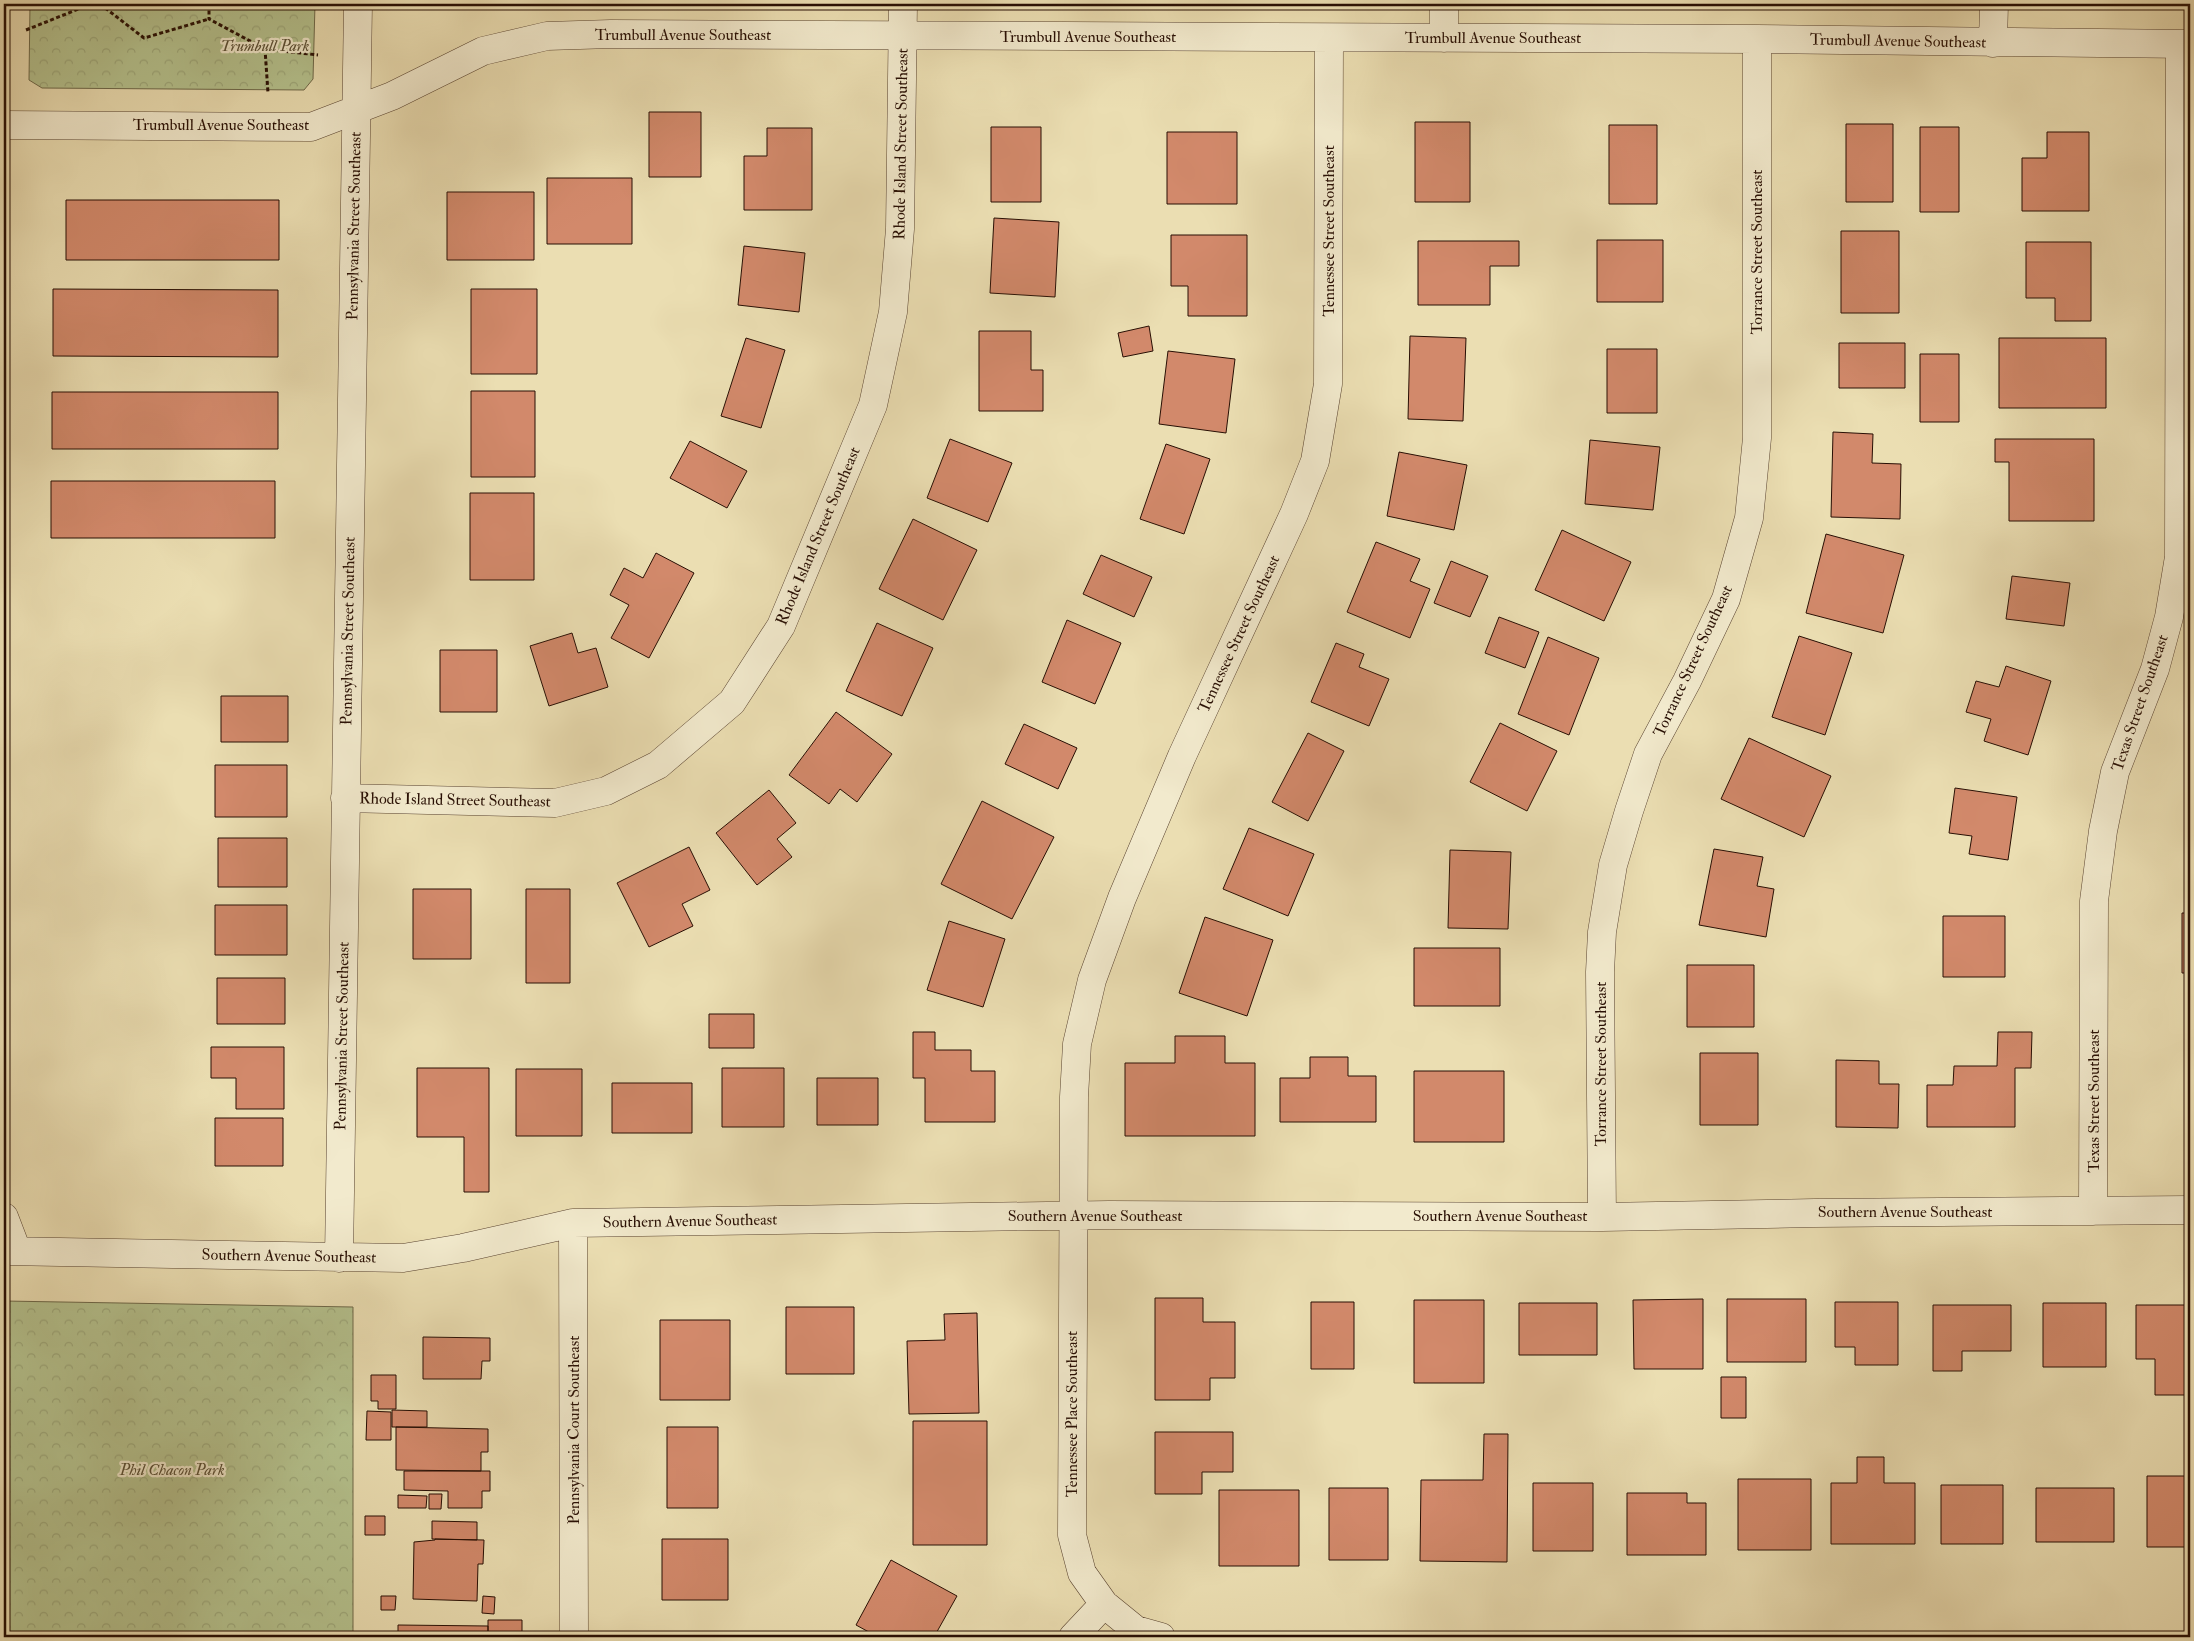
<svg xmlns="http://www.w3.org/2000/svg" width="2194" height="1641" font-family="'IM FELL Double Pica',serif">
<style>
.forest{fill:url(#forest-crowns);stroke:#6e6849}
.building{fill:#d2896b;stroke:#280f04}
.lines{fill:none;stroke-linecap:round;stroke-linejoin:round}
.minor-casing{stroke:#594330;stroke-width:29}
.path{stroke:#280f04;stroke-width:3;stroke-dasharray:4 2.5;stroke-linecap:butt}
.minor{stroke:#f2eacd;stroke-width:28}
.labels{text-anchor:middle;dominant-baseline:central;stroke-width:4.5;stroke-linejoin:round;paint-order:stroke}
.street-label{font-size:16px;fill:#280f04;stroke:#f2eacd}
.park-label{font-size:16px;font-style:italic;fill:#594e34;stroke:#f2eacd}
</style>
<defs>
<pattern id="forest-crowns" width="20" height="18" patternUnits="userSpaceOnUse" patternTransform="scale(1.25)"><rect width="20" height="18" fill="#b5c28e"/><path d="M2 6a3 3 0 1 1 6 0M12 15a3 3 0 1 1 6 0" fill="none" stroke="#9ca679"/></pattern>
</defs>
<rect width="100%" height="100%" fill="#ebdeb2"/>
<filter id="stains"><feTurbulence type="fractalNoise" baseFrequency=".004" numOctaves="4"/><feColorMatrix values="0 0 0 0 .2 0 0 0 0 .09 0 0 0 0 .02 0 0 0 .5 -.17"/></filter>
<radialGradient id="worn" r=".72"><stop offset=".6" stop-color="#630" stop-opacity="0"/><stop offset="1" stop-color="#630" stop-opacity=".3"/></radialGradient>
<!-- forest -->
<path class="forest" d="M30 4H315L313 79 304 90 42 88 29 80Z
M4 1301 353 1307V1637H4Z"/>
<!-- building -->
<path class="building" d="M649 112H701V177H649Z
M1415 122H1470V202H1415Z
M1846 124H1893V202H1846Z
M1609 125H1657V204H1609Z
M991 127H1041V202H991Z
M1920 127H1959V212H1920Z
M767 128H812V210H744V156H767Z
M1167 132H1237V204H1167Z
M2047 132H2089V211H2022V158H2047Z
M547 178H632V244H547Z
M447 192H534V260H447Z
M66 200H279V260H66Z
M994 218 1059 222 1055 297 990 293Z
M1841 231H1899V313H1841Z
M1171 235H1247V316H1188V286H1171Z
M1597 240H1663V302H1597Z
M1418 241H1519V266H1490V305H1418Z
M2026 242H2091V321H2055V298H2026Z
M744 246 805 253 799 312 738 305Z
M53 289 278 290V357L53 356Z
M471 289H537V374H471Z
M1149 326 1153 351 1123 357 1118 333Z
M979 331H1031V370H1043V411H979Z
M1410 336 1466 338 1463 421 1408 419Z
M746 338 785 350 761 428 721 416Z
M1999 338H2106V408H1999Z
M1839 343H1905V388H1839Z
M1607 349H1657V413H1607Z
M1168 351 1235 359 1226 433 1159 424Z
M1920 354H1959V422H1920Z
M471 391H535V477H471Z
M52 392H278V449H52Z
M1833 432 1873 434 1872 463 1901 464 1900 519 1831 517Z
M950 439 1012 463 988 522 927 498Z
M1995 439H2094V521H2009V462H1995Z
M1590 440 1660 447 1653 510 1585 504Z
M690 441 747 471 727 508 670 478Z
M1166 444 1210 459 1184 534 1140 519Z
M1399 452 1467 465 1454 530 1387 516Z
M51 481H275V538H51Z
M470 493H534V580H470Z
M913 519 977 550 943 620 879 589Z
M1562 530 1631 562 1604 621 1535 590Z
M1826 534 1904 555 1883 633 1806 613Z
M1376 542 1420 559 1410 581 1430 589 1410 638 1347 612Z
M656 553 694 573 649 658 611 638 629 605 610 595 624 568 643 578Z
M1101 555 1152 577 1134 617 1083 594Z
M1451 561 1488 576 1470 617 1434 603Z
M2012 576 2070 583 2064 626 2006 619Z
M1499 617 1539 632 1525 668 1485 653Z
M1067 620 1121 643 1095 704 1042 682Z
M877 623 933 648 902 716 846 691Z
M572 633 578 653 596 648 608 687 549 706 530 646Z
M1799 636 1852 653 1825 735 1772 717Z
M1548 637 1599 658 1569 735 1518 714Z
M1336 643 1364 654 1359 667 1389 679 1369 726 1311 702Z
M440 650H497V712H440Z
M2006 666 2051 681 2028 755 1984 741 1991 719 1966 712 1976 681 1999 687Z
M221 696H288V742H221Z
M836 712 892 754 857 802 840 789 829 804 789 775Z
M1500 723 1557 751 1527 811 1470 782Z
M1024 724 1077 748 1058 789 1005 764Z
M1308 733 1344 751 1308 821 1272 802Z
M1749 738 1831 776 1804 837 1721 799Z
M215 765H287V817H215Z
M1955 788 2017 797 2008 860 1969 854 1972 836 1949 833Z
M769 790 796 823 777 839 792 857 757 885 716 833Z
M982 801 1054 837 1012 919 941 884Z
M1249 828 1314 854 1288 916 1223 889Z
M218 838H287V887H218Z
M689 847 710 890 682 904 693 926 649 947 617 883Z
M1714 849 1763 857 1757 886 1774 889 1766 937 1699 925Z
M1450 850 1511 852 1508 929 1448 928Z
M413 889H471V959H413Z
M526 889H570V983H526Z
M215 905H287V955H215Z
M2182 913H2190V973H2182Z
M1943 916H2005V977H1943Z
M1205 917 1273 940 1247 1016 1179 993Z
M949 921 1005 939 983 1007 927 990Z
M1414 948H1500V1006H1414Z
M1687 965H1754V1027H1687Z
M217 978H285V1024H217Z
M709 1014H754V1048H709Z
M913 1032H935V1050H971V1071H995V1122H925V1078H913Z
M1998 1032H2032L2031 1068H2015V1127H1927V1085H1953L1954 1066H1997Z
M1175 1036H1225V1063H1255V1136H1125V1063H1175Z
M211 1047H284V1109H236V1078H211Z
M1700 1053H1758V1125H1700Z
M1310 1057H1348V1076H1376V1122H1280V1078H1310Z
M1836 1060 1879 1061V1084H1899L1898 1128 1836 1127Z
M417 1068H489V1192H464V1137H417Z
M722 1068H784V1127H722Z
M516 1069H582V1136H516Z
M1414 1071H1504V1142H1414Z
M817 1078H878V1125H817Z
M612 1083H692V1133H612Z
M215 1118H283V1166H215Z
M1155 1298H1203V1322H1235V1378H1210V1400H1155Z
M1703 1299V1369H1634L1633 1300Z
M1727 1299H1806V1362H1727Z
M1414 1300H1484V1383H1414Z
M1311 1302H1354V1369H1311Z
M1835 1302H1898V1365H1855V1347H1835Z
M1519 1303H1597V1355H1519Z
M2043 1303H2106V1367H2043Z
M1933 1305H2011V1351H1962V1371H1933Z
M2136 1305H2190V1395H2155V1359H2136Z
M786 1307H854V1374H786Z
M977 1313 979 1413 909 1414 907 1341 945 1340 944 1314Z
M660 1320H730V1400H660Z
M423 1337 490 1338V1361H482L481 1379H423Z
M371 1375H396V1409H378V1401H371Z
M1721 1377H1746V1418H1721Z
M392 1410 427 1411V1427H392Z
M367 1411 391 1412V1440H366Z
M913 1421H987V1545H913Z
M396 1427 488 1429V1452H481V1471L396 1470Z
M667 1427H718V1508H667Z
M1155 1432H1233V1472H1202V1494H1155Z
M1484 1434H1508L1507 1562 1420 1561 1421 1480H1483Z
M1857 1457H1884V1483H1915V1544H1831V1483H1857Z
M404 1471H490V1491H482V1508H448V1491L404 1490Z
M2147 1476H2189V1547H2147Z
M1738 1479H1811V1550H1738Z
M1533 1483H1593V1551H1533Z
M1941 1485H2003V1544H1941Z
M1329 1488H1388V1560H1329Z
M2036 1488H2114V1542H2036Z
M1219 1490H1299V1566H1219Z
M1627 1493H1687V1503H1706V1555H1627Z
M429 1494H442L441 1509H429Z
M398 1495 427 1496 426 1508H398Z
M365 1516H385V1535H365Z
M432 1521 477 1522V1540L432 1539Z
M435 1539 484 1540 483 1564H478L477 1601 413 1599 414 1542 435 1540Z
M662 1539H728V1600H662Z
M891 1560 957 1596 934 1637H878L856 1625Z
M381 1596H396L395 1610H381Z
M483 1596 495 1597 494 1614 482 1613Z
M488 1620H522V1637H488Z
M398 1625 488 1626V1637H398Z
M658 1632H706V1637H658Z"/>
<g class="lines">
<defs>
<path id="minor" d="M1444 38V4
M1993 43 1994 4
M4 125 311 127 392 96 483 51 547 36 611 34 1757 39 2190 44
M345 798 555 803 606 791 658 765 732 702 781 626 873 405 893 312 900 229 903 4
M2093 1211 2094 901 2103 831 2115 772 2155 669 2169 617 2179 557 2180 44
M4 1217 17 1251
M1602 1217 1600 972 1602 932 1613 865 1629 811 1648 754 1687 681 1726 599 1749 518 1757 438V39
M573 1223 574 1637
M4 1251 403 1258 463 1248 573 1223 1109 1215 1602 1217 1815 1213 2190 1210
M339 1258 358 4
M1073 1637 1104 1604
M1161 1637 1136 1630 1104 1604 1082 1573 1072 1535 1074 1097 1077 1044 1092 980 1122 898 1182 756 1294 514 1315 461 1328 384 1329 38"/>
</defs>
<!-- minor casing -->
<use href="#minor" class="minor-casing"/>
<!-- path -->
<path class="path" d="M100 4 144 38 209 19
M209 4V19L265 49 268 93
M26 30 91 4
M265 49 318 55"/>
<!-- minor -->
<use href="#minor" class="minor"/>
</g>
<g class="labels">
<!-- street labels -->
<g class="street-label">
<text x="683" y="35">Trumbull Avenue Southeast</text>
<text x="1088" y="37">Trumbull Avenue Southeast</text>
<text x="1493" y="38">Trumbull Avenue Southeast</text>
<text transform="translate(1898 41) rotate(1)">Trumbull Avenue Southeast</text>
<text x="221" y="125">Trumbull Avenue Southeast</text>
<text transform="translate(901 144) rotate(-89)">Rhode Island Street Southeast</text>
<text transform="translate(354 226) rotate(-89)">Pennsylvania Street Southeast</text>
<text transform="translate(1329 231) rotate(-90)">Tennessee Street Southeast</text>
<text transform="translate(1757 252) rotate(-90)">Torrance Street Southeast</text>
<text transform="translate(818 536) rotate(-67)">Rhode Island Street Southeast</text>
<text transform="translate(348 631) rotate(-89)">Pennsylvania Street Southeast</text>
<text transform="translate(1239 634) rotate(-65)">Tennessee Street Southeast</text>
<text transform="translate(1693 661) rotate(-65)">Torrance Street Southeast</text>
<text transform="translate(2140 703) rotate(-71)">Texas Street Southeast</text>
<text transform="translate(455 800) rotate(1)">Rhode Island Street Southeast</text>
<text transform="translate(342 1036) rotate(-89)">Pennsylvania Street Southeast</text>
<text transform="translate(1601 1064) rotate(-90)">Torrance Street Southeast</text>
<text transform="translate(2094 1101) rotate(-90)">Texas Street Southeast</text>
<text x="1905" y="1212">Southern Avenue Southeast</text>
<text x="1095" y="1216">Southern Avenue Southeast</text>
<text x="1500" y="1216">Southern Avenue Southeast</text>
<text transform="translate(690 1221) rotate(-1)">Southern Avenue Southeast</text>
<text transform="translate(289 1256) rotate(1)">Southern Avenue Southeast</text>
<text transform="translate(1072 1414) rotate(-90)">Tennessee Place Southeast</text>
<text transform="translate(574 1430) rotate(-90)">Pennsylvania Court Southeast</text>
</g>
<!-- park labels -->
<g class="park-label">
<text x="265" y="46">Trumbull Park</text>
<text x="172" y="1470">Phil Chacon Park</text>
</g>
</g>
<!-- margin -->
<rect width="2194" height="1641" fill="none" stroke="#ebdeb2" stroke-width="20"/>
<rect x="5" y="5" width="2184" height="1631" fill="none" stroke="#280f04" stroke-width="2.5"/>
<rect x="10" y="10" width="2174" height="1621" fill="none" stroke="#280f04"/>
<rect width="100%" height="100%" filter="url(#stains)"/>
<rect width="100%" height="100%" fill="url(#worn)"/>
</svg>
